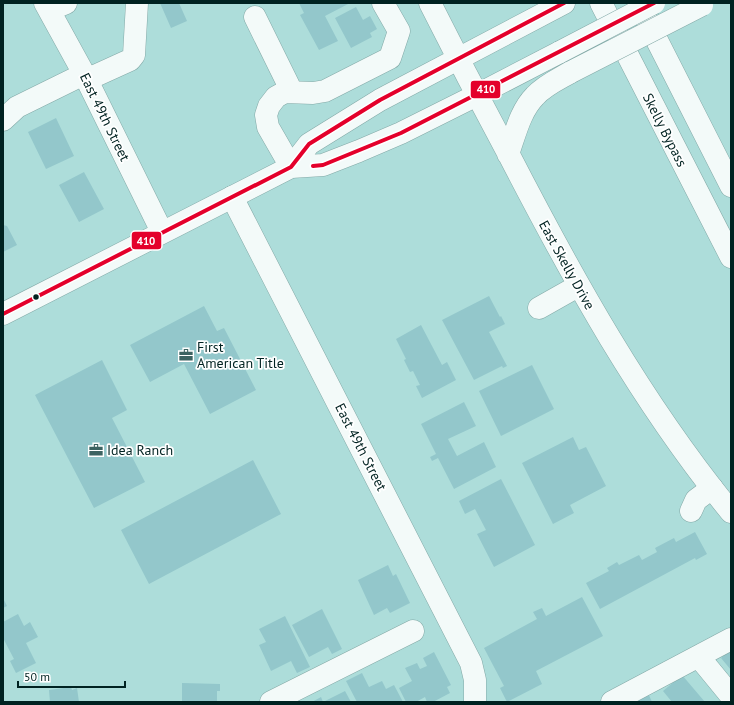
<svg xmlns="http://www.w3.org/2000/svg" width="734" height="705" font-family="'PT Sans',sans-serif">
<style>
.building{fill:#93c7cb}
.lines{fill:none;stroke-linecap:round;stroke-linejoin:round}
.minor-casing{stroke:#83a9a7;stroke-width:23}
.major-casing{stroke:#83a9a7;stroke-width:23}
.highway-casing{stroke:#83a9a7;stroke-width:23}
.minor{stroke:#f3faf9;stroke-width:22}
.major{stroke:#f3faf9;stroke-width:22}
.highway{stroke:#f3faf9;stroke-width:22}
.major-bridge-casing{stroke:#83a9a7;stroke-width:23;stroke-linecap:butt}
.major-bridge{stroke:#f3faf9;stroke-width:22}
.bus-1-casing{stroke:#fff;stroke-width:7}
.bus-1{stroke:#e4002b;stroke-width:4}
.bus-dot{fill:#002221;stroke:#fff;stroke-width:1.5}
.labels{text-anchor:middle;stroke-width:3.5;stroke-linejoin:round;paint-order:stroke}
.street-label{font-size:14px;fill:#002221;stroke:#fff}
.poi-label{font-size:14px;fill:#002221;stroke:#fff;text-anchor:start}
.line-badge{stroke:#fff;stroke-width:1.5}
.badge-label{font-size:11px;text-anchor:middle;font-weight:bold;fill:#fff}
</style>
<rect width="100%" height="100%" fill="#adddda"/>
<path class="building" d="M160 3H179L187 21 171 28Z
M299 3H350L325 16 338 41 319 50 300 15 304 13Z
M356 7 363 20 370 16 377 29 370 33 372 37 351 48 335 18Z
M56 118 74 156 46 169 28 132Z
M84 172 104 209 79 222 59 185Z
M3 225 7 226 17 245 3 252Z
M489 296 500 317 501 316 505 324 489 332 507 366 503 368 502 366 474 380 442 320Z
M204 306 217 331 224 328 256 390 210 414 184 364 150 382 130 345Z
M421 325 442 365 447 362 456 380 422 398 416 386 420 385 413 371 410 372 404 360 406 359 396 339Z
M102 360 127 410 112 418 145 482 94 508 35 395Z
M532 365 554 409 501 436 479 391Z
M464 402 476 426 448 439 457 456 484 442 496 467 454 489 438 458 432 461 430 457 436 454 421 424Z
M573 437 579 450 586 447 606 486 570 505 574 513 553 524 522 463Z
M253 460 281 514 149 584 121 530Z
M501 479 535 545 494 567 477 534 486 530 475 509 465 514 459 501Z
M695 532 707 554 696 560 695 558 600 609 586 583 609 571 607 568 617 562 619 565 639 555 642 560 657 552 655 548 674 538 676 542Z
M388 565 393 576 396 574 410 603 390 613 387 608 374 615 358 580Z
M582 597 603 636 536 671 542 684 507 702 500 688 504 686 484 648 537 619 533 612 542 608 546 616Z
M3 598 7 606 3 608Z
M322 609 342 649 332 654 328 647 309 657 292 625Z
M18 614 24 626 30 622 38 637 26 643 36 663 16 673 10 661 14 659 3 638V622Z
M285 616 310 667 297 673 291 661 271 671 259 645 266 642 259 629Z
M731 649V670L721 658Z
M434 652 451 685 447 687 450 693 433 702H427L425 697 416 702H406L399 688 412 681 405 668 417 663 420 669 427 666 423 658Z
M362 673 369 687 382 681 386 689 394 685 403 702H357L346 681Z
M682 675 705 702H672L663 691Z
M182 683 220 684V691H217V702H182Z
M71 687 72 690 77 688 79 702H50L49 690Z
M345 691 351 702H323Z
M648 693 652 702H630Z
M321 697 323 702H312Z"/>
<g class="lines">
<defs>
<path id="minor" d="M45 3 84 74 162 232
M49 10 66 3
M255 17 292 92
M86 80 130 60 134 55 137 3
M3 120 17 107 84 74
M291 167 268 127 266 115 269 106 276 97 285 92 313 93 325 91 390 58 399 31 383 3
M232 197 471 663 475 680V702
M539 308 578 286
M691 511 696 500 712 488
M699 657 731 696
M271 702 413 631
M612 702 731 639"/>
<path id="major" d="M430 3C455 53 481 103 508 153 573 279 641 402 731 512
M508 154C515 135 520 111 535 96 545 85 559 79 571 72
M291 167 323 165 359 151 401 133 477 95 560 52
M3 314 291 167 309 144 380 100 564 3"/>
<path id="highway" d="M601 3 731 257
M638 3 731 186"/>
</defs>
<use href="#minor" class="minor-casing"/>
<use href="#major" class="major-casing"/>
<use href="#highway" class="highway-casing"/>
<use href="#minor" class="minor"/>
<use href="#major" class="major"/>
<use href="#highway" class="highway"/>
<defs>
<path id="major-bridge" d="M560 52 654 3
M571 72 702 5"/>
</defs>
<use href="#major-bridge" class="major-bridge-casing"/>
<use href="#major-bridge" class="major-bridge"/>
<defs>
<path id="bus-1" d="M313 166 323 165 401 133 654 3
M3 314 291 167 309 144 380 100 564 3"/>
</defs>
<use href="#bus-1" class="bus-1-casing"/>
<use href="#bus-1" class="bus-1"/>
</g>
<defs>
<symbol id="office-bare" viewBox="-9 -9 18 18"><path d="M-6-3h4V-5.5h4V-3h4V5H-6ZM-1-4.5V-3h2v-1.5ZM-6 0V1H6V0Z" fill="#3d6362" stroke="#fff" stroke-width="2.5" paint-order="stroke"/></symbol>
</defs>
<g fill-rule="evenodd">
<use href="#office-bare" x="176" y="345" width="20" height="20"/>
<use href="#office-bare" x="86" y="440" width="20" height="20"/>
</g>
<circle class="bus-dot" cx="36" cy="297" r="3.5"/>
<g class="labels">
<g class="street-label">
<text transform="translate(105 117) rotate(64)" y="5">East 49th Street</text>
<text transform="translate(665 130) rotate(63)" y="5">Skelly Bypass</text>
<text transform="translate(567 265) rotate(61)" y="5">East Skelly Drive</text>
<text transform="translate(361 447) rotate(63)" y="5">East 49th Street</text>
</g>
<g class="poi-label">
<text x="197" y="352">First<tspan x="197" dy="16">American Title</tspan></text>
<text x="107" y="455">Idea Ranch</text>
</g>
</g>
<g class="line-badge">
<rect x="470" y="80" width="31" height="19" rx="4" fill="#e4002b"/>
<rect x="131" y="231" width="31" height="19" rx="4" fill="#e4002b"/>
</g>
<g class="badge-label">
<text x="486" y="93">410</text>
<text x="146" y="245">410</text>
</g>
<rect width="734" height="705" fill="none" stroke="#002221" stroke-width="8"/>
<path d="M18 681v6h107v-6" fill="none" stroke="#002221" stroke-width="2"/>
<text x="24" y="681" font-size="12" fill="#002221" stroke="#ffffff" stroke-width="3" paint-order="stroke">50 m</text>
</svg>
